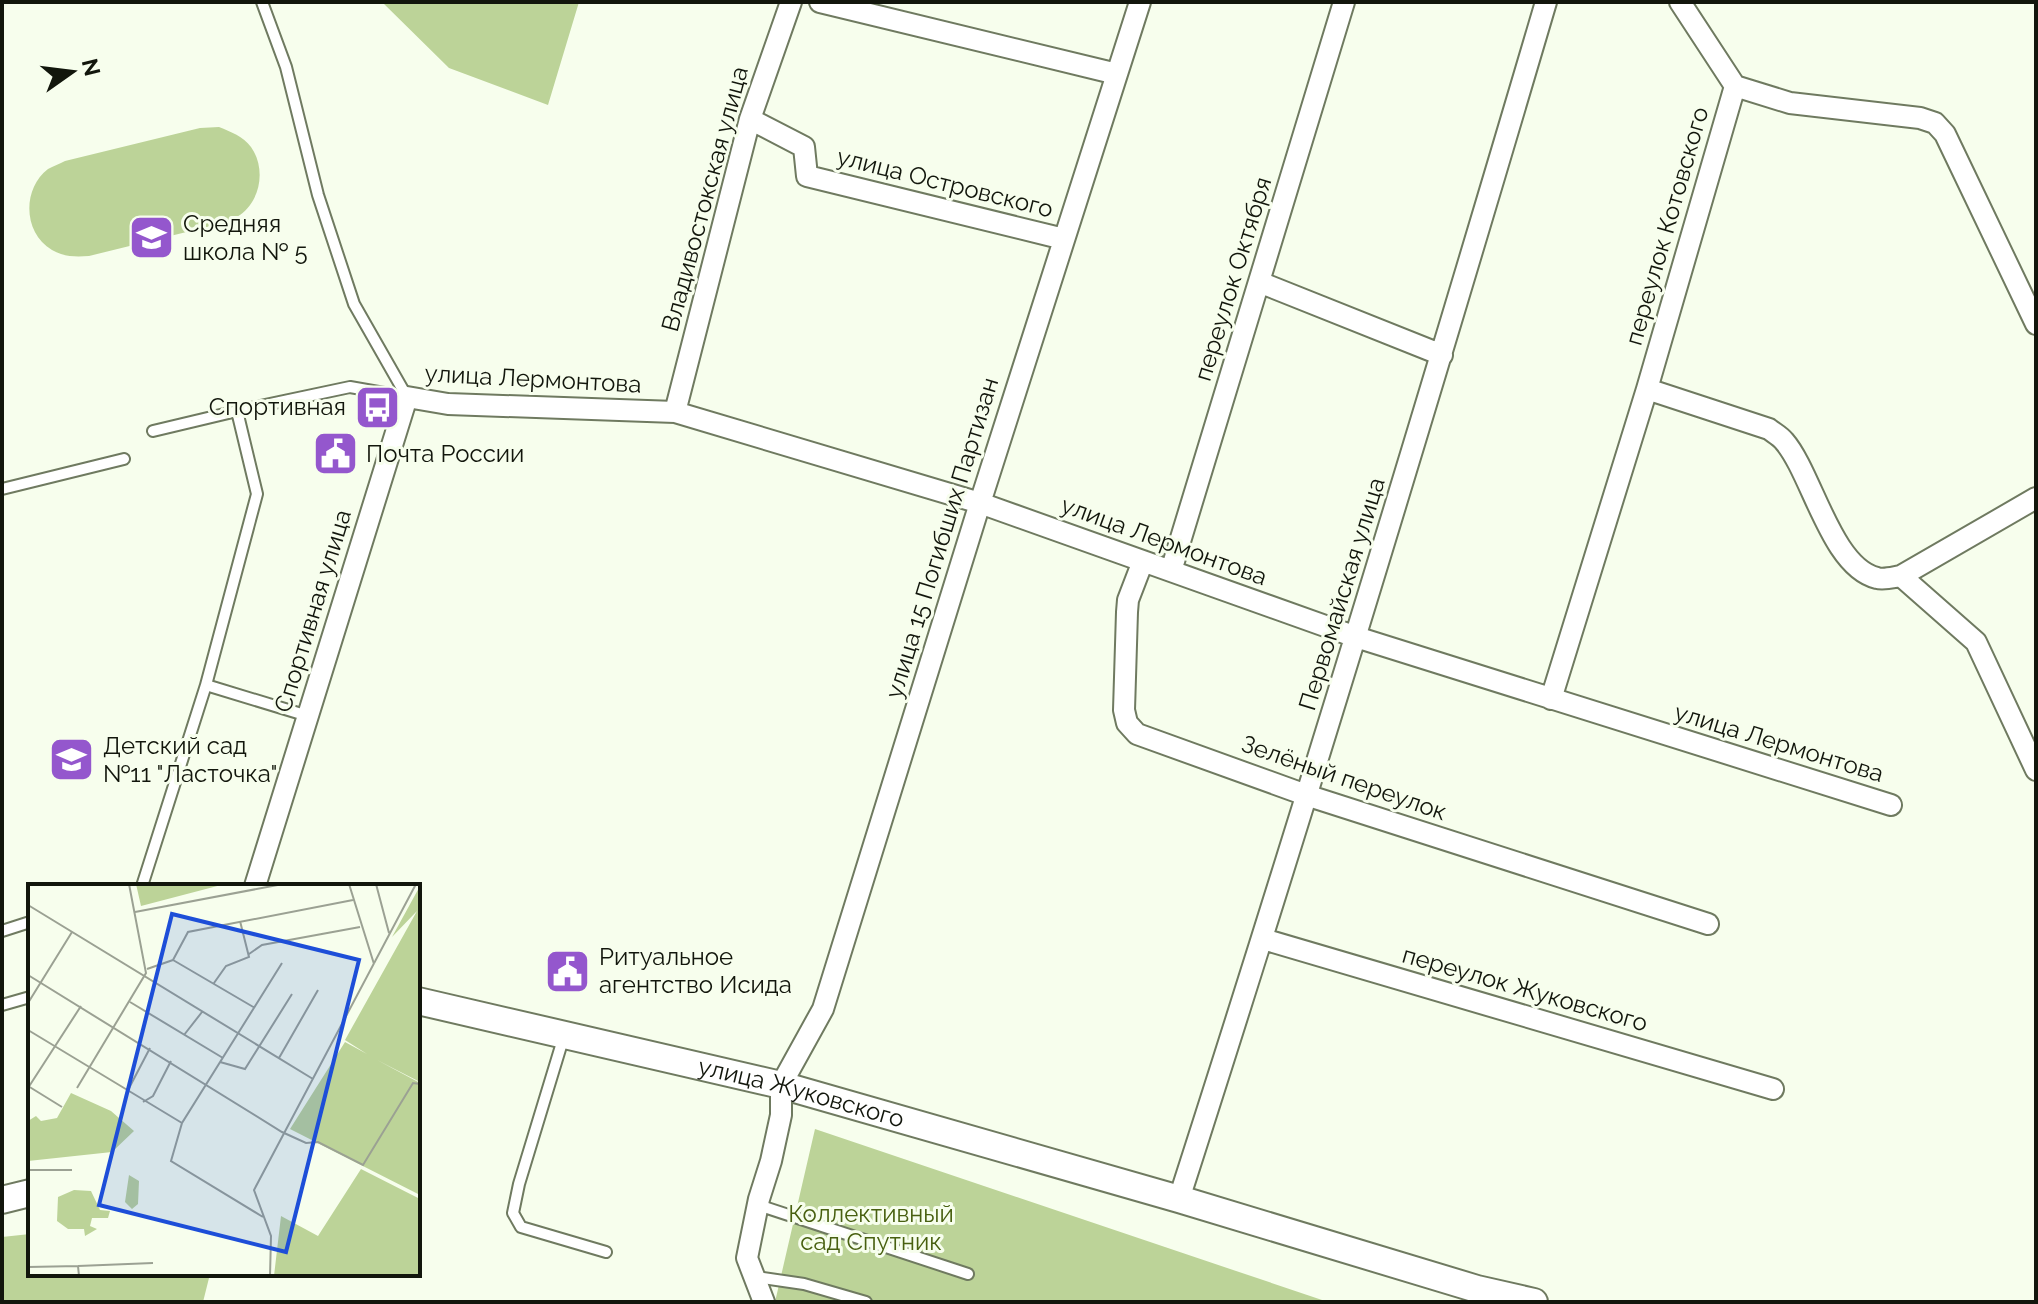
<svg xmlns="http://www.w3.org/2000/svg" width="2038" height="1304" font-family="Raleway,sans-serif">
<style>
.green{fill:#bcd398}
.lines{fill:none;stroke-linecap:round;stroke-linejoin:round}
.service-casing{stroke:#6f7a60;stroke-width:14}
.minor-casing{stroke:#6f7a60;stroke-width:24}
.tertiary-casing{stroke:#6f7a60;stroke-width:30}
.service{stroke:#fff;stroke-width:10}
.minor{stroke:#fff;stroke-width:20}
.tertiary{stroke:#fff;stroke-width:26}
.labels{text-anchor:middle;stroke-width:6;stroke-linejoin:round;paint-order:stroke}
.street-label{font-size:24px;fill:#12160c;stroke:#f7feed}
.poi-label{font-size:24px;fill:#12160c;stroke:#f7feed;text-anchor:start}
.park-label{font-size:24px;fill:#486010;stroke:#f7feed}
.inset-road{fill:none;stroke:#9ba193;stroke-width:2}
.view{fill:#1d4ed8;fill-opacity:0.15;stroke:#1d4ed8;stroke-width:4}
.inset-edge{fill:none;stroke:#12160c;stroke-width:4}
</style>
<rect width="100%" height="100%" fill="#f7feed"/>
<path class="green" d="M382 2H579L548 105 449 68Z
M219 127C231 132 243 136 251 147 266 168 261 200 240 215 236 218 228 221 223 223L89 256C76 257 64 257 52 250 23 233 22 189 48 169 53 166 60 164 65 161L200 128Z
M815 1129 1328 1302H775Z
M30 1234V1274H210L203 1302H2V1237Z"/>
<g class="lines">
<defs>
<path id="service" d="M262 2 286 67 318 195 354 304 407 397
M237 411 350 387 407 397
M153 431 237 411 257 494 206 685
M2 489 124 459
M142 886 206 685 308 716
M2 931 30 922
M2 1005 30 997
M564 1036 519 1184 513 1213 521 1227 606 1252
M758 1205 968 1274
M756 1277 804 1284 866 1302"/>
<path id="minor" d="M820 2 1117 74
M1680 2 1735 86
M1735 86 1790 103 1920 118 1935 123 1945 134 2036 324
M750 119 804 147 807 176 1064 239
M1259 282 1442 355
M1647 389 1769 429C1774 433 1780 436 1784 441 1812 473 1831 567 1877 578 1884 580 1894 577 1901 576L2036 498
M675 412 750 119 791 2
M1143 561 1128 600 1127 612 1124 710 1127 723 1137 734 1306 795 1708 924
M1171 571 1344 2
M1901 576 1976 642 2036 770
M1551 699 1647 389 1735 86
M255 886 407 397 448 404 675 412 980 503 1356 637 1891 805
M1263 939 1773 1089
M1179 1199C1307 801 1428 402 1546 2
M764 1302 747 1258 759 1199 771 1161 781 1115V1085L823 1009 980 503 1140 2"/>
<g id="tertiary">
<path id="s1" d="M418 1001 781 1085 1179 1199 1477 1289 1534 1302"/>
<path d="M2 1200 30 1193"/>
</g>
</defs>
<use href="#service" class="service-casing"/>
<use href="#minor" class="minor-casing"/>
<use href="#tertiary" class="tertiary-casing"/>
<use href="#service" class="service"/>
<use href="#minor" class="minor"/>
<use href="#tertiary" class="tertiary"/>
</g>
<defs>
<symbol id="school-square" viewBox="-11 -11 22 22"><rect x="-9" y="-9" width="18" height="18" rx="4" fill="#9457cd" stroke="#f7feed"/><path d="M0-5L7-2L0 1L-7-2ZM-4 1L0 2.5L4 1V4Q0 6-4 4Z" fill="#fff"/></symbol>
<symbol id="bus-square" viewBox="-11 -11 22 22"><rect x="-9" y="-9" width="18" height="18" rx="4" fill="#9457cd" stroke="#f7feed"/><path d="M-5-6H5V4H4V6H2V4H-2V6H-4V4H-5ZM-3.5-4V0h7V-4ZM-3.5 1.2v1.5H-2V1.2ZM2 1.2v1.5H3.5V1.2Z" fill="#fff"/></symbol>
<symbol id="civic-square" viewBox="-11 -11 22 22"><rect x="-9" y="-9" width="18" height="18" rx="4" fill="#9457cd" stroke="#f7feed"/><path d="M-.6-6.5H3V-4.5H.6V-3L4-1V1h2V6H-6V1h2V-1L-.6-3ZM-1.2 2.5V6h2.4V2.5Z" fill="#fff"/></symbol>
</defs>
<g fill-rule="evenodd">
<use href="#school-square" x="126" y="212" width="51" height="51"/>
<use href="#bus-square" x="352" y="382" width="51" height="51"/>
<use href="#civic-square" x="310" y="428" width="51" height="51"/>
<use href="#school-square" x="46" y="734" width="51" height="51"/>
<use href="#civic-square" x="542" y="946" width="51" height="51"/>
</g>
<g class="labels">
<g class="street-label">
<text transform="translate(945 183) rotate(14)" y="8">улица Островского</text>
<text transform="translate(705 199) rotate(-75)" y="8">Владивостокская улица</text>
<text transform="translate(1667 226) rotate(-74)" y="8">переулок Котовского</text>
<text transform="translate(1233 279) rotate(-73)" y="8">переулок Октября</text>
<text transform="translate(533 379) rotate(3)" y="8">улица Лермонтова</text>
<text transform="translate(942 538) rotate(-73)" y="8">улица 15 Погибших Партизан</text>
<text transform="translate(1164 541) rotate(20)" y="8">улица Лермонтова</text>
<text transform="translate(1342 594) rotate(-73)" y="8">Первомайская улица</text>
<text transform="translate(313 611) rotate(-73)" y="8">Спортивная улица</text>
<text transform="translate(1779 743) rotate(17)" y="8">улица Лермонтова</text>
<text transform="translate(1344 778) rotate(19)" y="8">Зелёный переулок</text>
<text transform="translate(1525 989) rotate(16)" y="8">переулок Жуковского</text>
<text dy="8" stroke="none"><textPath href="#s1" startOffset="394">улица Жуковского</textPath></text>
</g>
<g class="poi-label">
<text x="183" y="232">Средняя<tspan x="183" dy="28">школа № 5</tspan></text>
<text x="346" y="415" text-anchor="end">Спортивная</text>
<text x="366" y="462">Почта России</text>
<text x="103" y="754">Детский сад<tspan x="103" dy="28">№11 "Ласточка"</tspan></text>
<text x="599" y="965">Ритуальное<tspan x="599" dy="28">агентство Исида</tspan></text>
</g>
<g class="park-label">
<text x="871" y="1222">Коллективный<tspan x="871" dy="28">сад Спутник</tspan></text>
</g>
</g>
<g transform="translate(28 884)">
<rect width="392" height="392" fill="#f7feed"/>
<path d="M108 0H197L113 22ZM392 2V198L349 176 392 199V311L262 245 317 158 339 170 317 156 389 27 364 53ZM43 209 83 227 106 247 84 268 0 277V237L8 232 13 237 29 234ZM333 285 392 315V392H246L253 332 290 352ZM101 291 111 297 110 320 104 325 97 318ZM46 306 63 307 72 326 82 327 80 334H64L62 342 69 345 57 352 56 345H40L29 337 30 313Z" fill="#bcd398"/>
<path class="inset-road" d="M321 0 346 80M348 0 361 49M0 21 285 195M107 28 255 0M221 70 234 61 332 43M145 76 160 48 325 16M145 76 227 124M119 85 145 76M0 91 254 248 278 259 290 258 335 281 385 199 392 200M186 99 198 82 221 73 212 37M102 118 195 174M0 119 44 48M0 146 154 239M156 151 174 128M251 174 290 106M192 178 217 185 264 110M0 202 34 223M0 204 53 122M49 204 118 89 101 0M99 208 122 164M115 218 125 212 143 177M0 286H44M235 333 143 277 154 239 254 79M50 382 125 379M0 383 50 382 51 392M242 392 243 352 226 306 388 0"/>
<path class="view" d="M144 30 331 76 258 368 71 321Z"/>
<rect width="392" height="392" class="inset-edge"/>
</g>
<rect width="2038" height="1304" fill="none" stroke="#12160c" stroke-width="8"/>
<g transform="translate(72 72) rotate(76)" stroke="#f7feed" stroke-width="6" paint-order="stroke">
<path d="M0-6L14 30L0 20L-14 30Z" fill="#12160c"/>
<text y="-12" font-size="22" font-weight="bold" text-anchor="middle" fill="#12160c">N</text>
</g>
</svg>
